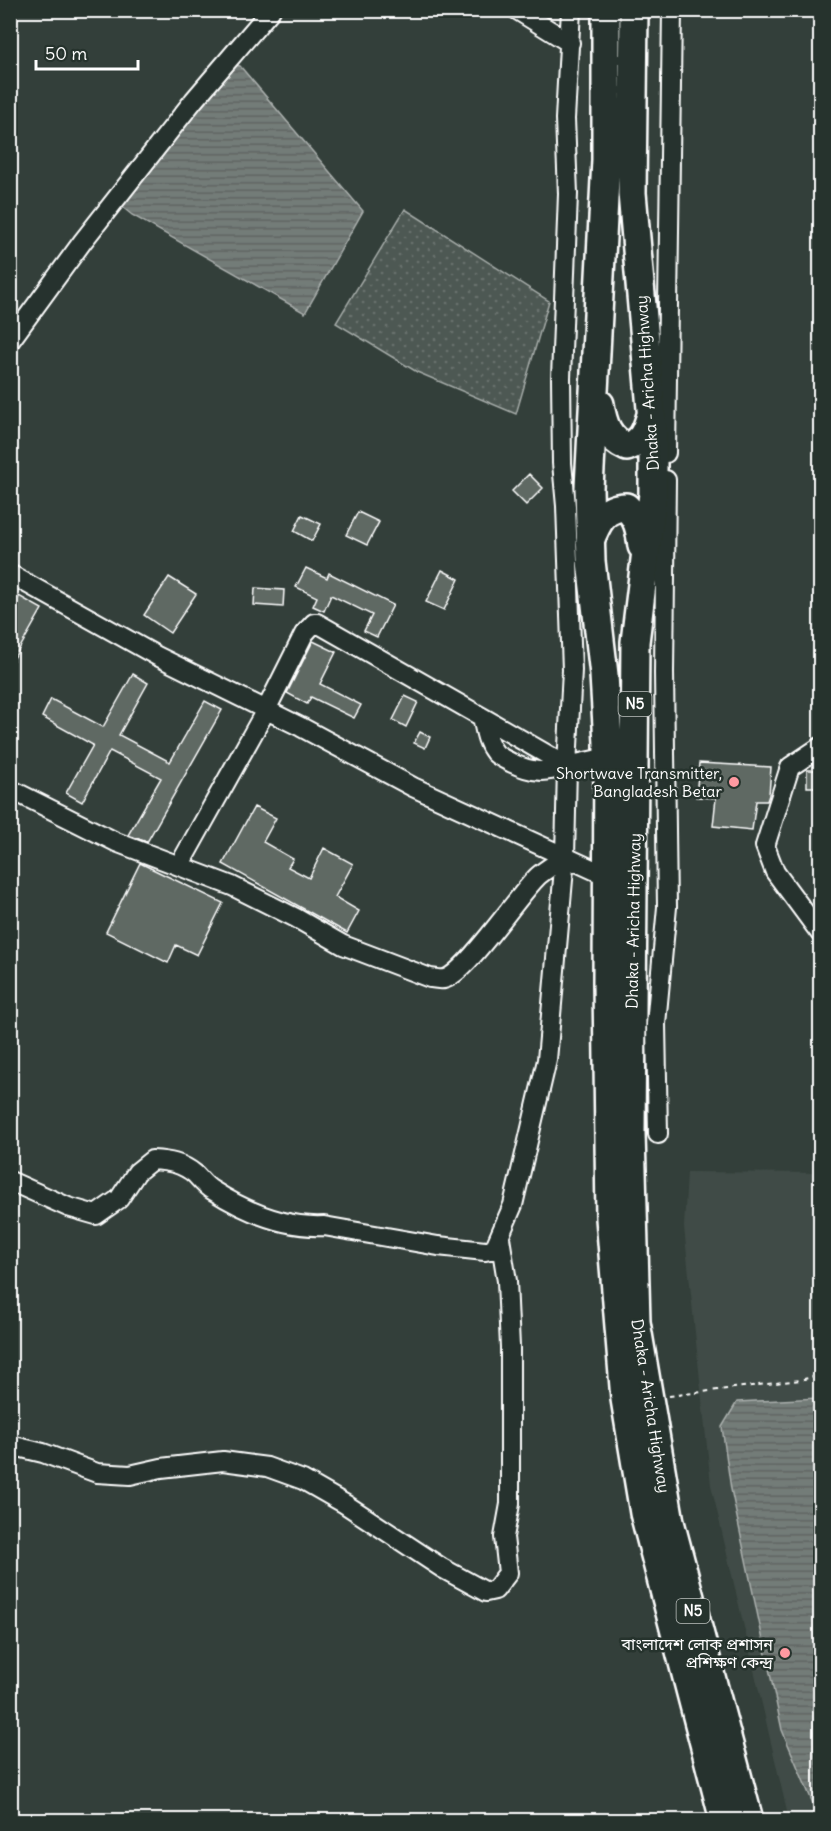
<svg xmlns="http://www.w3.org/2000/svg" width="831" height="1831" font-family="Delius,'Noto Sans Bengali',sans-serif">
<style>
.built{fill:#404c47}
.green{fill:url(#green-dots);stroke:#a6aca9;stroke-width:1.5}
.water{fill:url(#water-rules);stroke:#abb0ae;stroke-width:1.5}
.building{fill:#5f6964;stroke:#fff;stroke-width:1.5}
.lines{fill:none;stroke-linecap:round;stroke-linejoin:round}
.minor-casing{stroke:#fff;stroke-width:22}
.highway-casing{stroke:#fff;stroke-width:32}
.path{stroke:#fff;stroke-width:2;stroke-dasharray:4.5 4.5;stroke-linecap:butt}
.minor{stroke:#26332d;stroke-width:18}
.highway{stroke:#26332d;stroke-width:27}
.poi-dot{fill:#ff9aa2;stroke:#26332d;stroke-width:2}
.labels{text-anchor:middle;stroke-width:5;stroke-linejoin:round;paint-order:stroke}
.shield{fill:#26332d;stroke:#bec2c0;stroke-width:1.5}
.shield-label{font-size:15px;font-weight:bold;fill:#fff}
.street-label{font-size:16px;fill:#fff;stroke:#26332d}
.poi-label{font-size:16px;fill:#fff;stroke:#26332d;text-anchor:end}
</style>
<defs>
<pattern id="green-dots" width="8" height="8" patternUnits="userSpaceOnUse" patternTransform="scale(1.5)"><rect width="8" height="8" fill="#4d5853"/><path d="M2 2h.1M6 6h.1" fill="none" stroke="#68716d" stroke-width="1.8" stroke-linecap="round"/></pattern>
<pattern id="water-rules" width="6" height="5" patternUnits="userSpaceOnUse" patternTransform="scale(1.5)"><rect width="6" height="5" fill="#737b78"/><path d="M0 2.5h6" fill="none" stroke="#606462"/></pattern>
</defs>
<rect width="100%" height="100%" fill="#333f3a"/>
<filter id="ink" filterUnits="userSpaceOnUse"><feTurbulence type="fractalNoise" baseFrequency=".0167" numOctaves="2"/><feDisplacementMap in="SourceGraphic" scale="12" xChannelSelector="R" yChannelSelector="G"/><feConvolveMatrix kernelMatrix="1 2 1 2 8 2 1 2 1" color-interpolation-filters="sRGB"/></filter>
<g filter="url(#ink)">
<path class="built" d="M687 1172 820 1173V1820H789L711 1485 684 1227Z"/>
<path class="green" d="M405 209 549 301 516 414 417 372 336 323Z"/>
<path class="water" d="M233 65 240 66 363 211 305 313 132 215 121 206Z
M820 1398V1820L782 1730 731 1489 722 1427 737 1402Z"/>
<path class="building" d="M529 474 543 488 526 505 512 491Z
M358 512 379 522 367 545 346 535Z
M302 515 321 524 312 541 294 531Z
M306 568 327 578 329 573 393 605 377 637 364 631 372 615 331 595 324 611 313 606 317 597 296 587Z
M442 570 459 579 444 610 426 602Z
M169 577 196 594 170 633 144 615Z
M255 588 284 590 283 607 254 605Z
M10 595 18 599 19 596 42 609 10 665Z
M313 641 336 652 320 684 361 705 354 718 311 697 307 704 287 693Z
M133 674 148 683 119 735 170 762 205 701 222 710 147 842 128 835 161 778 110 751 82 802 66 793 93 745 42 717 51 699 103 727Z
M405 696 418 702 406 727 393 720Z
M420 732 430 737 425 748 414 743Z
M699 763 771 767 769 795 767 801H756L752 830 713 826 716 798 696 797Z
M807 770H820V787H807Z
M254 807 276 818 263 842 293 859 288 867 309 878 324 848 353 864 335 897 359 911 347 933 223 864Z
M140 863 223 903 197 955 176 945 168 963 106 932Z"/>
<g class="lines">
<defs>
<path id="minor" d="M517 10 570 43
M571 10 565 119 568 194 561 378 562 463 566 506 572 670 567 766 608 757
M10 341 83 241 194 100 271 10
M666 453 672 10
M10 574 157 656 301 727 413 787 607 876
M482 717 567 766
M820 747 790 767 765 846 775 872 820 933
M10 789 116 842 232 886 296 918 343 945 430 978C434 978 440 980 444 979 465 975 518 895 538 876 546 869 557 863 565 857
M179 866 266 710 304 634 314 623H317L482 717C485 729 486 742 495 753 499 757 506 760 512 763 533 773 545 773 567 766
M658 1134 656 1024 667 907 664 673 666 480
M10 1181 68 1207 96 1215 119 1199 137 1172 152 1160C169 1161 182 1163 195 1174 200 1179 205 1186 212 1190 245 1211 284 1228 324 1226L438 1246 485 1251 494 1249 513 1205 547 1060 565 857 567 766
M10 1445 43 1453 97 1473 130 1475 161 1468 223 1461 267 1467 303 1480 345 1504 442 1568 486 1592 495 1590 508 1573 504 1537 510 1504V1347L507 1281 500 1238"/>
<path id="highway" d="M606 10V160L589 488 591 561 604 675 608 743 607 983 610 1218 625 1399 644 1513 724 1820
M634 10 632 193 653 431V494L635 642 631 1133 636 1322 670 1522 749 1820
M600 404C603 424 608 439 627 447 644 441 646 430 651 415
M590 541C597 523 604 507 626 507 638 518 640 530 642 546"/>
</defs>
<use href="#minor" class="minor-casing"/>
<use href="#highway" class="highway-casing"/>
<path class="path" d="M669 1396 800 1380 820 1375"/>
<use href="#minor" class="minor"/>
<use href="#highway" class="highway"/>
</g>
</g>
<g class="poi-dot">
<circle cx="734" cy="782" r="6"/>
<circle cx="785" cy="1653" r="6"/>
</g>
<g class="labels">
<g class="shield">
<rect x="618.5" y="692" width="33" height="24" rx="4.5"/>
<rect x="676.5" y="1599" width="33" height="24" rx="4.5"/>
</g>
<g class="shield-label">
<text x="635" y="709">N5</text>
<text x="693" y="1616">N5</text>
</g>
<g class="street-label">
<text transform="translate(647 383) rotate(-94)" y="6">Dhaka - Aricha Highway</text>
<text transform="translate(633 921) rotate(-89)" y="6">Dhaka - Aricha Highway</text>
<text transform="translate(651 1406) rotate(81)" y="6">Dhaka - Aricha Highway</text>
</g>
<g class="poi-label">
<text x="722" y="779">Shortwave Transmitter,<tspan x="722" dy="18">Bangladesh Betar</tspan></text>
<text x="773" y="1650">বাংলাদেশ লোক প্রশাসন<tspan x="773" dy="18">প্রশিক্ষণ কেন্দ্র</tspan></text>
</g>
</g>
<rect width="831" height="1831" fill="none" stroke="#26332d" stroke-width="36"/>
<rect x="18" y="18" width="795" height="1795" fill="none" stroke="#fff" stroke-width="2" filter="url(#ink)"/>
<path d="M36 60v9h102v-9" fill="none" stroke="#ffffff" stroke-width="3"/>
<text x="45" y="60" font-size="18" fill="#ffffff" stroke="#26332d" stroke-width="4.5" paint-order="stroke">50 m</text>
</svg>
